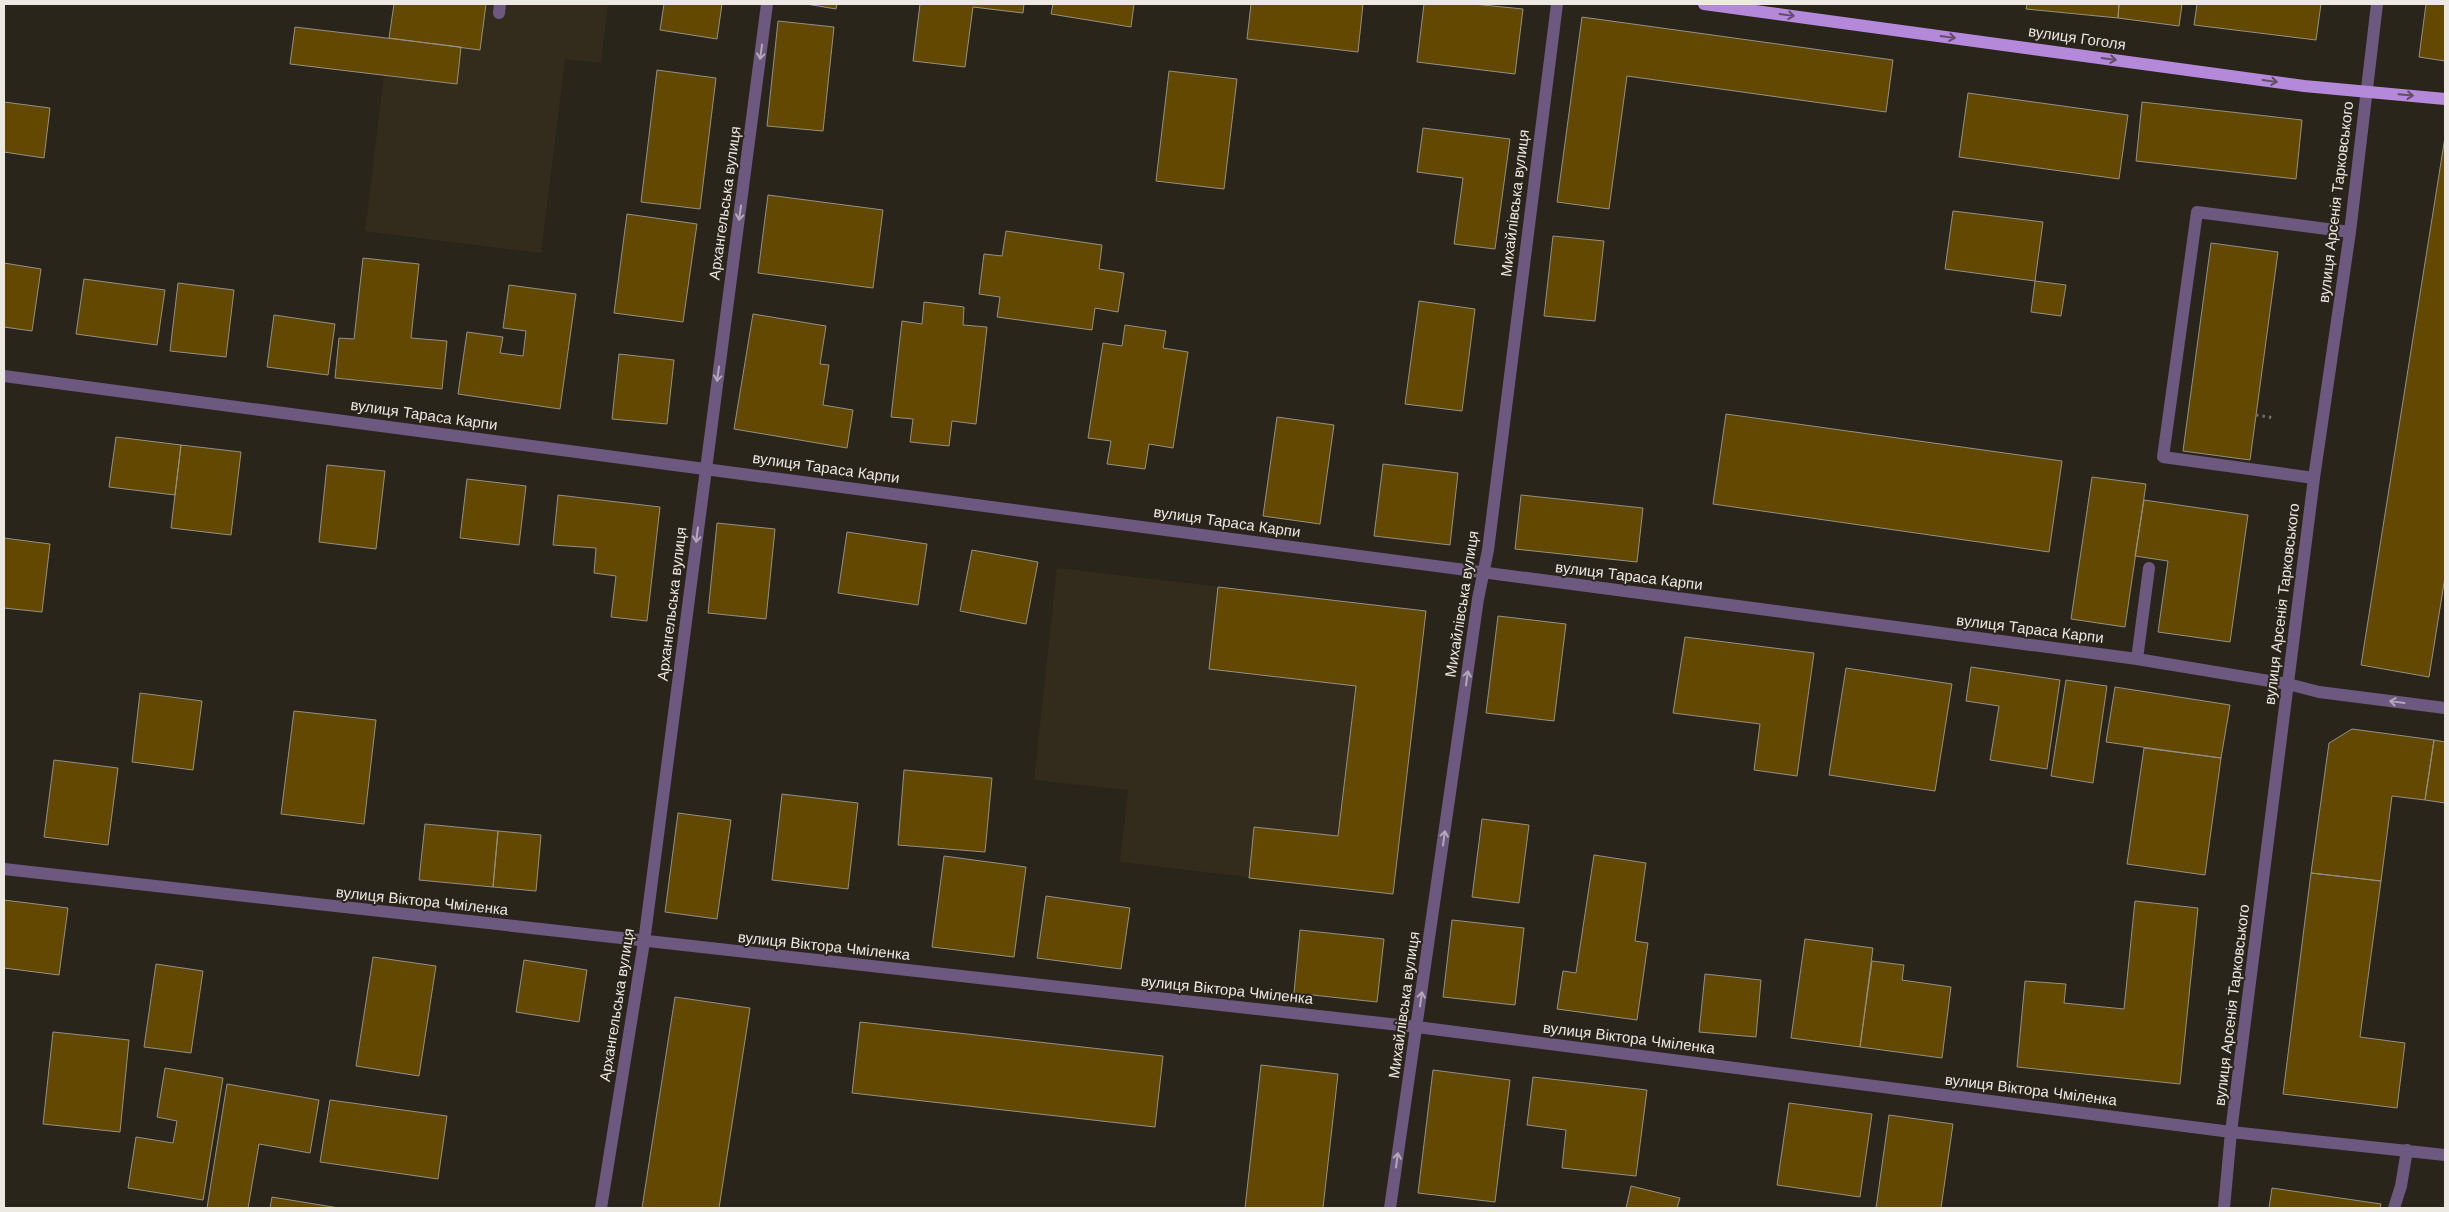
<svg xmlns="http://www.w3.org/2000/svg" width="2449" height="1212" font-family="Helvetica,sans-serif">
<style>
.built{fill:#332c1c}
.building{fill:#624800;stroke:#959084}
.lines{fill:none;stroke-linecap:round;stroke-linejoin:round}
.path{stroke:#726d65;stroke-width:3;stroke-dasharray:2.5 4;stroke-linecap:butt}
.minor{stroke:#6d5880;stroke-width:12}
.major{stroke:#b589da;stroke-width:12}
.oneway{stroke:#624d67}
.oneway2{stroke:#b3a8b6}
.labels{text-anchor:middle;stroke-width:4;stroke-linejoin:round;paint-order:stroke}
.street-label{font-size:15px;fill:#ece9e3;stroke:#2a251b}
</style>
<rect width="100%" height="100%" fill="#2a251b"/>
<path class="built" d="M394 4H608L601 63 565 59 541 253 365 231 384 76 457 84 461 47 389 38Z
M1057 568 1426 611 1393 894 1120 862 1128 790 1034 780Z"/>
<path class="building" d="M394 4H486L480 50 389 38Z
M664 4H722L717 39 660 30Z
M806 4H837L836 9Z
M920 4H1024L1023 13 973 7 965 67 913 61Z
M1053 4H1134L1131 27 1051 14Z
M1251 4H1363L1358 52 1247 39Z
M1424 4H1473L1523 9 1515 74 1417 62Z
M2027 4H2119L2118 18 2026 9Z
M2119 4H2182L2179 26 2118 18Z
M2197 4H2321L2316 40 2194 25Z
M2426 4H2445V61L2419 57Z
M1582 17 1893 60 1886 112 1627 76 1609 209 1557 202Z
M778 21 834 27 823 131 767 126Z
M295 27 461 47 457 84 290 64Z
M657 70 716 78 700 209 641 202Z
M1169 71 1237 79 1224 189 1156 181Z
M1968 93 2128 115 2119 179 1959 157Z
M4 102 50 108 44 158 4 152Z
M2142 102 2302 120 2296 179 2136 161Z
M1423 128 1510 139 1495 249 1454 244 1463 178 1417 172Z
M2445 137V577L2429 677 2361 665Z
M768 195 883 210 873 288 758 273Z
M1953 211 2043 222 2035 281 1945 269Z
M627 214 697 224 683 322 614 313Z
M1006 231 1102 245 1099 269 1124 273 1118 312 1095 308 1092 330 997 317 1000 297 979 294 984 254 1002 256Z
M1553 236 1604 241 1595 321 1544 316Z
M2211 243 2278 252 2250 460 2183 451Z
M363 258 419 264 411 338 447 341 442 389 335 378 339 338 354 339Z
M4 263 41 269 32 331 4 327Z
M84 279 165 290 157 345 76 334Z
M2035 281 2066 285 2061 316 2031 312Z
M178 283 234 290 226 357 170 351Z
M509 285 576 294 560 409 458 394 467 332 503 337 500 353 523 356 526 331 503 328Z
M1419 301 1475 309 1462 411 1405 404Z
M924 302 964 307 963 325 987 327 976 424 952 421 949 446 910 442 913 419 891 417 902 321 922 324Z
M753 314 826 326 820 364 829 365 823 405 853 410 847 448 734 429Z
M274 315 335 324 328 375 267 367Z
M1125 325 1166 331 1163 348 1188 352 1173 448 1149 444 1145 469 1107 464 1111 441 1088 438 1103 343 1122 346Z
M619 354 674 360 667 424 612 419Z
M1726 414 2062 461 2049 552 1713 504Z
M1277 417 1334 425 1320 524 1263 516Z
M116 437 181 445 175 495 109 487Z
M181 445 241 452 231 535 171 528Z
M1383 464 1458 473 1450 545 1374 536Z
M327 465 385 471 376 549 319 542Z
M2092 477 2146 484 2125 627 2071 619Z
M467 479 526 486 519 545 460 538Z
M558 495 660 507 647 621 611 617 616 576 594 573 596 548 553 545Z
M1521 495 1643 508 1637 562 1515 549Z
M2144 500 2248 515 2230 642 2158 632 2168 561 2135 556Z
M717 523 775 529 766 619 708 613Z
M847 532 927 544 918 605 838 593Z
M4 538 50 544 42 612 4 608Z
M972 550 1038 562 1026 624 960 611Z
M1218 587 1426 611 1393 894 1249 878 1254 827 1338 836 1356 686 1209 669Z
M1498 616 1566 624 1554 721 1486 713Z
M1685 637 1814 653 1797 776 1754 770 1760 724 1673 713Z
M1971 667 2060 680 2047 769 1990 760 1999 706 1966 701Z
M1846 668 1952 684 1935 791 1829 775Z
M2066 680 2107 686 2093 783 2051 776Z
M2115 687 2230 705 2221 758 2106 742Z
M140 693 202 701 193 770 132 762Z
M294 711 376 720 364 824 281 814Z
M2352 729 2434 740 2425 800 2392 796 2381 881 2311 873 2329 743Z
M2434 740 2445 742V803L2425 800Z
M2144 748 2221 758 2205 875 2127 864Z
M54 760 118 768 108 845 44 837Z
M904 770 992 778 985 852 898 845Z
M782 794 858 803 848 889 772 880Z
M678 813 731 820 717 919 665 912Z
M1482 819 1529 825 1519 903 1472 897Z
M425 824 498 831 493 887 419 880Z
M498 831 541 835 536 891 493 887Z
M1594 855 1646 863 1635 941 1648 943 1637 1020 1557 1009 1563 971 1576 973Z
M944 856 1026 867 1014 957 932 947Z
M2311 873 2381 881 2360 1037 2405 1043 2397 1108 2283 1094Z
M1046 896 1130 908 1121 969 1037 958Z
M4 900 68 908 59 975 4 968Z
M2135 901 2198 908 2180 1084 2017 1067 2025 981 2066 984 2064 1003 2124 1009Z
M1452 920 1524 928 1515 1005 1443 997Z
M1300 930 1384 939 1377 1002 1294 993Z
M1805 939 1873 948 1860 1047 1791 1038Z
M373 957 436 966 419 1076 356 1066Z
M524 960 587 970 579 1022 516 1012Z
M1872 961 1904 965 1902 980 1951 987 1942 1058 1860 1047Z
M156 964 203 971 191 1053 144 1047Z
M1705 974 1761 980 1756 1037 1699 1032Z
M675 997 750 1008 719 1208H642Z
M860 1022 1163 1056 1155 1127 852 1093Z
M53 1032 129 1040 120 1132 43 1124Z
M1261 1065 1338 1074 1323 1208H1245Z
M165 1068 223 1078 203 1200 128 1188 136 1137 173 1143 177 1121 157 1117Z
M1433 1070 1510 1080 1495 1202 1418 1193Z
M1533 1077 1647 1090 1636 1176 1562 1168 1566 1130 1527 1125Z
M227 1084 319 1100 310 1153 259 1144 248 1208H207Z
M330 1100 447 1116 438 1179 320 1162Z
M1789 1103 1872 1114 1860 1197 1777 1185Z
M1889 1115 1953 1124 1941 1208H1876Z
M1631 1186 1680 1198 1677 1208H1626Z
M2272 1188 2381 1204 2380 1208H2269Z
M272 1197 339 1208H270Z"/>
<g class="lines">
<path class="path" d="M2256 415 2275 418"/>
<path class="minor" d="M499 13 500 4
M4 376 2137 659 2288 684 2319 692 2445 708
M2314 478 2163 457 2197 212 2350 232
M2137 659 2149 568
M4 869 1417 1027 2231 1132 2445 1155
M601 1208 644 942 767 4
M1390 1208 1478 599 1488 550 1557 4
M2224 1208 2231 1132 2314 478 2350 232 2377 4
M2394 1208 2401 1186 2407 1150"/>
<path class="major" d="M1704 4 2304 86 2445 99"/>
</g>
<defs><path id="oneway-shaft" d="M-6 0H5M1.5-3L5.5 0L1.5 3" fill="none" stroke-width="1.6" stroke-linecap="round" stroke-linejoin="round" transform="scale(1.25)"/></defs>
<g class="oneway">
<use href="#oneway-shaft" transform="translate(1787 15) rotate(8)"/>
<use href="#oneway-shaft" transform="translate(1948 37) rotate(8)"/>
<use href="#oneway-shaft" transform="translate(2109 59) rotate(8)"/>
<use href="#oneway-shaft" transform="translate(2270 81) rotate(8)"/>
<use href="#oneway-shaft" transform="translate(2406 95) rotate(5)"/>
</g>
<g class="oneway2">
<use href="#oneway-shaft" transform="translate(761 52) rotate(98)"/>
<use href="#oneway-shaft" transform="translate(740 213) rotate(98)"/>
<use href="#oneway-shaft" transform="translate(718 374) rotate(98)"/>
<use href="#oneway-shaft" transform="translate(697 535) rotate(97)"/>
<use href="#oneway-shaft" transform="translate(1467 678) rotate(-82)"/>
<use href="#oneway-shaft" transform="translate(2397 702) rotate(-172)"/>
<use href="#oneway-shaft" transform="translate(1444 838) rotate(-82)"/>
<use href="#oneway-shaft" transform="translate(1421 999) rotate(-82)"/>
<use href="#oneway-shaft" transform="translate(1397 1160) rotate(-82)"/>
</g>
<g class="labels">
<g class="street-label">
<text transform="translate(2077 38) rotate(8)" y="5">вулиця Гоголя</text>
<text transform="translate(2336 202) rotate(-83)" y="5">вулиця Арсенія Тарковського</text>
<text transform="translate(725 203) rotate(-82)" y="5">Архангельська вулиця</text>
<text transform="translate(1515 203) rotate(-83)" y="5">Михайлівська вулиця</text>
<text transform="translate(424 415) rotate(8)" y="5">вулиця Тараса Карпи</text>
<text transform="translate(826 468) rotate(8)" y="5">вулиця Тараса Карпи</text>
<text transform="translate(1227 522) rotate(8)" y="5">вулиця Тараса Карпи</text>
<text transform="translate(1629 576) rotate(7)" y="5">вулиця Тараса Карпи</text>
<text transform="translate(672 604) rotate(-83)" y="5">Архангельська вулиця</text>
<text transform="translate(1462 604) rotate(-81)" y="5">Михайлівська вулиця</text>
<text transform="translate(2282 604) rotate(-83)" y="5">вулиця Арсенія Тарковського</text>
<text transform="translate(2030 629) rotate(7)" y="5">вулиця Тараса Карпи</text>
<text transform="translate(422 901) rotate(6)" y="5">вулиця Віктора Чміленка</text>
<text transform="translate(824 946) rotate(6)" y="5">вулиця Віктора Чміленка</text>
<text transform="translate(1227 990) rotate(6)" y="5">вулиця Віктора Чміленка</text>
<text transform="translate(617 1005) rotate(-81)" y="5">Архангельська вулиця</text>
<text transform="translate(1404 1005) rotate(-82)" y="5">Михайлівська вулиця</text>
<text transform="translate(2232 1005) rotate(-83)" y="5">вулиця Арсенія Тарковського</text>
<text transform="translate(1629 1038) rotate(7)" y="5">вулиця Віктора Чміленка</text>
<text transform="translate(2031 1090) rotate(7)" y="5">вулиця Віктора Чміленка</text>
</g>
</g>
<rect width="2449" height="1212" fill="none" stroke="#ece9e3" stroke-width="10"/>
</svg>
